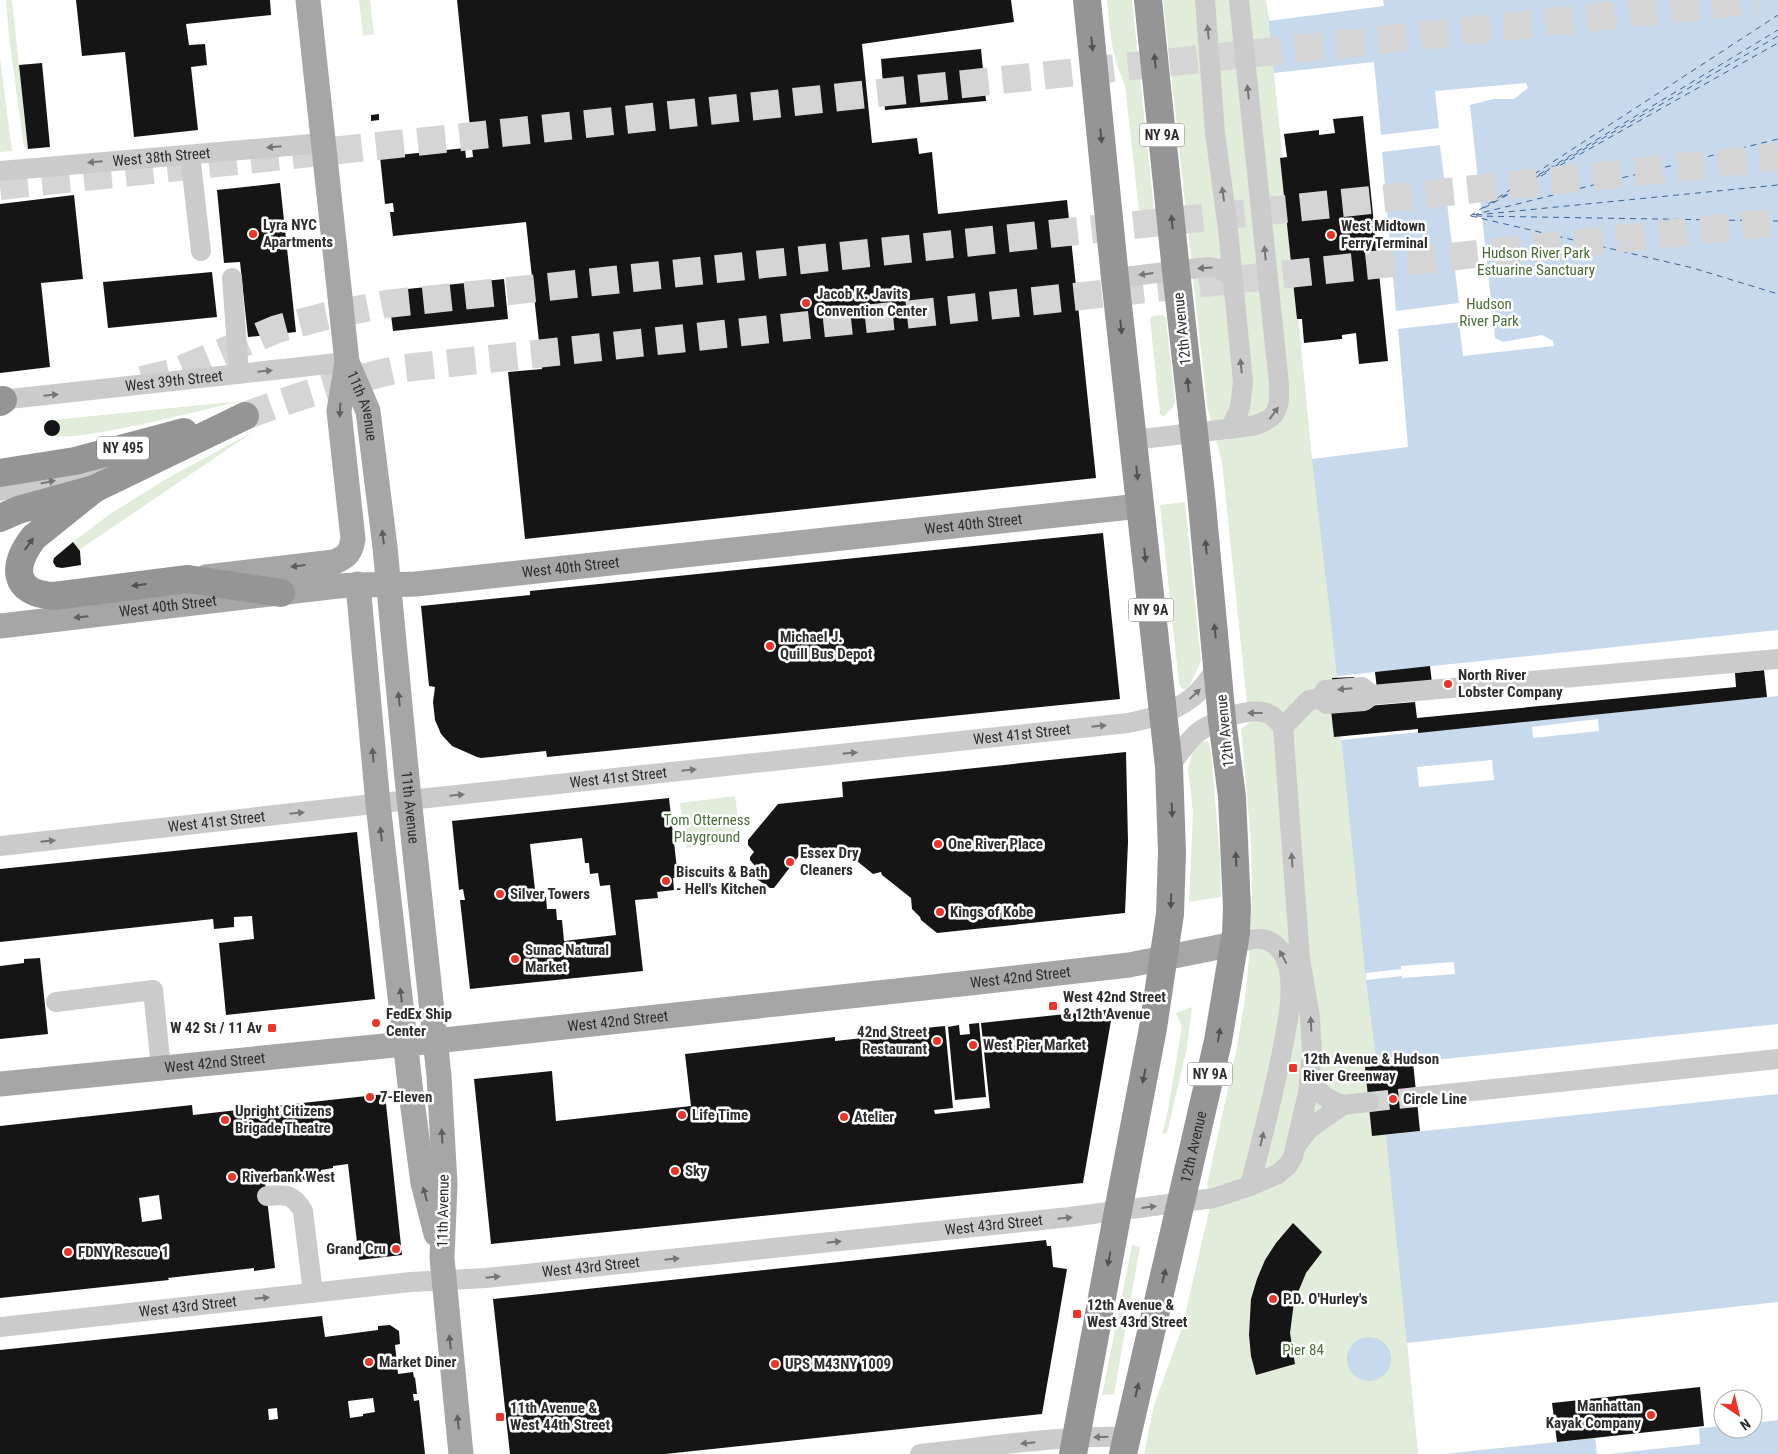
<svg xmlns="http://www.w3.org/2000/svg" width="1778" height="1454" font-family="'Roboto Condensed',sans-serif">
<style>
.green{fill:#e2ecdb;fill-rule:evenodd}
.water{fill:#c6d9ed;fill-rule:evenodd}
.pier{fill:#fff;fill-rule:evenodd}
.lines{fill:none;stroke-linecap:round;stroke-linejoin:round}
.ferry{stroke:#386494;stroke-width:1;stroke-dasharray:6 5;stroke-linecap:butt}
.building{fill:#151515;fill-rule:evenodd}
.minor-tunnel{stroke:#d5d5d5;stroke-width:20;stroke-dasharray:20 10;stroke-linecap:butt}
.highway-tunnel{stroke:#d5d5d5;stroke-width:28;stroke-dasharray:28 14;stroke-linecap:butt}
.minor{stroke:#cbcbcb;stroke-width:20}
.major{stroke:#a6a6a6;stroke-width:25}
.highway{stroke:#959595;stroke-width:28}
.oneway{fill:#757575}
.oneway2{fill:#525252}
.oneway3{fill:#5e5e5e}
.poi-dot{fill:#ed3428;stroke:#fff;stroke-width:2}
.labels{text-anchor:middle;stroke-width:5;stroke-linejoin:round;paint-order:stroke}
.shield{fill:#fff;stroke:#6d6d6d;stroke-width:1}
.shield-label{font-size:14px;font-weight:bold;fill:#2e2e2e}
.street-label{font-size:15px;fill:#2e2e2e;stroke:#fff}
.poi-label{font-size:15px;font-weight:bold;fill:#2e2e2e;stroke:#fff;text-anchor:start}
.park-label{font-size:15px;fill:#4a6c39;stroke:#fff}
</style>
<rect width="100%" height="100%" fill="#fff"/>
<path class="green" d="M6 0H12L28 149 24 148 9 37Z
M359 0H370L374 34 363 36Z
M1107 0H1132L1156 229 1141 230 1125 85C1111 54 1110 33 1107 0Z
M1163 0H1266L1271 47 1778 0V1454H1144L1154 1405 1182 1328 1212 1198 1207 1185 1236 1052 1245 999 1249 958 1252 898 1251 841 1241 729 1249 723 1222 462 1207 406ZM1723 1399H1753V1429H1723Z
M0 57 12 151 0 152Z
M1163 315 1166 318 1175 401 1173 407 1163 417 1160 414 1150 319 1152 316Z
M241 401C211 408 69 445 49 435L57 434 59 429 58 422 53 420Z
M253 432 79 550 73 542 110 514 166 479Z
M1185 502 1201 661 1189 687 1184 690 1179 684 1160 505Z
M1208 741 1211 752 1220 855 1221 897 1189 902 1193 813 1188 769 1193 750 1202 742Z
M735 796 741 842 686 848 680 803Z
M1192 1007 1187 1048 1167 1133 1162 1134 1168 1110 1182 1026 1176 1013Z
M1132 1245 1140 1247 1114 1394 1102 1395Z"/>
<path class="water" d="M1266 0H1778V1454H1418L1386 1135 1366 980 1341 736 1337 676 1312 459 1274 73ZM1723 1399H1753V1429H1723Z
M1347 1359a22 22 0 1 1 44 0a22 22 0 1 1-44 0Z"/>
<path class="pier" d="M1266 0H1383L1384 6 1269 21Z
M1374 62 1381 135 1439 128 1435 91 1526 83 1528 88 1514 99H1493L1470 105 1495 338 1503 342 1542 335 1553 341 1554 346 1463 356 1459 322 1398 329 1408 447 1312 459 1274 73ZM1440 145 1459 303 1396 311 1382 152Z
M1778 630V696L1341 740 1337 676Z
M1598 719 1599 731 1533 738 1532 727Z
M1492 760 1494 780 1419 787 1417 767Z
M1454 962 1455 974 1402 978V976L1366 980V973L1401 969V966Z
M1778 1024V1094L1386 1135 1377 1066Z
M1778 1302V1420L1753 1423V1399H1723V1426L1699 1428 1700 1444 1610 1454H1597L1595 1438 1444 1454H1418L1407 1343Z"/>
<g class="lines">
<path class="ferry" d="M1516 189 1778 36
M1492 203 1778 30
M1493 203 1778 43
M1484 208 1491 204
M1473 215 1778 139
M1476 215 1778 185
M1470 216 1778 15
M1471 216 1693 268 1778 294
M1476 216 1778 221"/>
</g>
<path class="building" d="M76 0H270L271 15 186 24 189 45 205 44 207 65 191 67 198 130 134 137 125 52 82 56Z
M457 0H1011L1014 22 862 44 872 143 917 138 919 154 932 152 938 214 1067 200 1096 478 525 539 508 372 542 369 526 222 393 236 390 212H394L393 203 385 204 380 157 465 148 466 158 473 157Z
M981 49 986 101 885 110 881 59Z
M42 63 50 147 28 149 19 65Z
M379 114V120L371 121V115Z
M1363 116 1388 361 1359 364 1356 333 1342 335V339L1304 343 1302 319H1297L1280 158 1287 157 1284 134 1319 130V135L1335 133 1333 119Z
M280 183 296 332 248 337 240 262 224 263 217 190Z
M74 195 83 279 41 283 50 367 0 373V204Z
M212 272 217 317 108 328 103 282Z
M504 279 508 319 393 331 388 291Z
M44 428a8 8 0 1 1 16 0a8 8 0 1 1-16 0Z
M1103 533 1120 699 547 757 546 751 481 758 477 757 452 746 441 734 435 720 433 702 435 687 429 686 421 606 530 595V591Z
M73 542 80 551 81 565 62 568 56 567 53 562 54 558Z
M1430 666 1432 683 1377 689 1375 672Z
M1764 670 1767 697 1418 733V729L1334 737 1331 710 1335 709 1332 678 1354 677 1356 707 1415 702 1417 718 1736 687 1735 673Z
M1126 752 1128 842 1125 913 937 933 921 920 920 917 912 909 911 898 882 875 881 872 873 874 842 849 801 853 774 888H770L751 875V871L755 866 750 860V857L754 852 748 845V840L778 804 843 797 842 782Z
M669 798 678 878H673L674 890 657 892 658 898 635 900 643 971 470 989 460 900H465L463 889 459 890 452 821ZM582 838 585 863H589L590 874 598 873 600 886 610 885 616 935 564 941 562 920H557L556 909H547L546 897 536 899 530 844Z
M357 832 375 999 226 1015 219 943 254 939 252 916 234 917V927L214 929 213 919 0 942V869Z
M40 958 48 1034 0 1039V966L24 963V959Z
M1113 1009 1083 1183 491 1244 474 1079 552 1071 556 1121 691 1106 685 1054 835 1037V1041L863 1038 926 1031 925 1028 945 1026 953 1108 934 1110 935 1114 990 1108 981 1023Z
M979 1023 986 1097 955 1100 948 1027 959 1025 960 1035 970 1034 969 1024Z
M1413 1062 1420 1131 1372 1136 1365 1067Z
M385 1094 402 1255 359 1260 348 1164 333 1166V1168L321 1170V1173L317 1174 318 1179 310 1181 303 1180 302 1175H299V1172L286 1174V1171L264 1173 275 1268 254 1271V1268L168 1278 169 1280 0 1298V1126L192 1105 193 1115ZM159 1195 162 1219 142 1222 139 1198Z
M1293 1223 1322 1252 1306 1273 1294 1302 1290 1333 1295 1364 1256 1375 1251 1356 1249 1335 1251 1299 1257 1279 1265 1260 1276 1243Z
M1046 1240 1047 1246H1051L1053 1267 1067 1269 1042 1414 665 1454H510L493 1299Z
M322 1316 325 1337 378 1330V1326L390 1325 399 1331 400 1344 395 1345 398 1374 413 1372 414 1378 415 1377 417 1394H413L414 1401 419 1400 425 1454H0V1350ZM373 1398 375 1412 363 1414V1416L350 1418 348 1401ZM277 1408 278 1419 269 1420 268 1409Z
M1700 1387 1704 1426 1557 1442 1552 1403Z"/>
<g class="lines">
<path class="minor-tunnel" d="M1369 1102 1417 1097"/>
<path class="highway-tunnel" d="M0 186 1758 0
M142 380 175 372 277 329 326 316 386 304 1778 157
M245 416C298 396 349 380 404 368L1778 222"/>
<g class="minor">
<path d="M1205 0 1215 133 1228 229 1243 382 1240 408 1230 429"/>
<path d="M190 155 201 251"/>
<path id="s1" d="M0 171 323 143"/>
<path d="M232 278 239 374"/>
<path d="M1115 278 1208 267 1220 269 1232 277"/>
<path id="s2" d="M0 400 347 362"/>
<path d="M1133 440 1252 426C1278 419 1280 409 1279 384L1239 0"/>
<path d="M0 491 125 466"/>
<path d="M1320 699 1325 690 1362 687 1372 695"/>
<path d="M1283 727 1309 700 1320 699 1327 704 1364 701 1372 695 1778 659"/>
<path id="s3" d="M0 846 409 800 1128 723C1149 719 1173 712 1190 699 1202 691 1210 677 1218 666"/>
<path d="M1234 944C1246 941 1260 935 1271 942 1281 948 1287 959 1289 970 1294 998 1286 1029 1281 1057 1272 1100 1261 1143 1250 1186"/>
<path d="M56 1002 153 990 161 1068"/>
<path d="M1417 1097 1778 1059"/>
<path d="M1343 1105 1369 1102"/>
<path d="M1297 1144 1310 1128 1343 1105C1328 1100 1319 1094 1310 1080"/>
<path d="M267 1196C286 1194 293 1194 303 1211L313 1293"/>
<path id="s4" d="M0 1327 411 1282 486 1278 1070 1217 1214 1198 1250 1186 1278 1174 1288 1165 1293 1157 1308 1093 1312 1053 1310 1017 1300 959 1283 727C1279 723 1274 716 1269 714 1250 705 1206 723 1193 737 1184 746 1177 757 1169 767"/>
<path d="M920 1454C987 1447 1058 1435 1126 1437"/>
</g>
<g class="major">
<path id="s5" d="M308 0 347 362 368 411 385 547 407 779 439 1076 445 1184 442 1258 461 1454"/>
<path d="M206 577 334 562C347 557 351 552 353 539L339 411 347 362"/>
<path d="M358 584 378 804 411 1093 423 1183 436 1234"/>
<path id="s6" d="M0 626 338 586C364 584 390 585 416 584L1140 506"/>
<path id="s7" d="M0 1084 435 1041 979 982 1129 965 1234 944"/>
</g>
<g class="highway">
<path d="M0 402 3 400"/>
<path d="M0 473 75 461 184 432"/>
<path d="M94 489 34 537C12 565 11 593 54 596L188 579 281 593"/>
<path d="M0 518 18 510 94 489 245 416"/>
<path d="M1073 1454 1118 1211 1153 1028 1170 914 1172 852 1169 767 1115 278 1087 0"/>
<path id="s8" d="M1123 1454 1218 1041 1236 933 1237 908 1232 797 1222 720 1201 494 1176 271 1148 0"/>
</g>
</g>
<defs><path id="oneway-solid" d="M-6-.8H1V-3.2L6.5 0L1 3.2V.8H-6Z" transform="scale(1.25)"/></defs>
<g class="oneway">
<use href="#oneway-solid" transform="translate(1208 32) rotate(-96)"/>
<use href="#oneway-solid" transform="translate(1248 92) rotate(-96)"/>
<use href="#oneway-solid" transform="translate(274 147) rotate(175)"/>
<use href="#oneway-solid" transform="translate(95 162) rotate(175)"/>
<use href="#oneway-solid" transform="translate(1223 194) rotate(-98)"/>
<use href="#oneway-solid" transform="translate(1265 253) rotate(-96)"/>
<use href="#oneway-solid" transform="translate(1205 268) rotate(177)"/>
<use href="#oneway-solid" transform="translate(1146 274) rotate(173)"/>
<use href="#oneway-solid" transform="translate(1241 366) rotate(-96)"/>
<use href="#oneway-solid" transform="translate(265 371) rotate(-6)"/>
<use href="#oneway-solid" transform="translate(51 395) rotate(-6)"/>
<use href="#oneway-solid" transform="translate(1274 413) rotate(-54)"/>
<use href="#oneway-solid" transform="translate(48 482) rotate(-12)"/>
<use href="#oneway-solid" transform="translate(1345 689) rotate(175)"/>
<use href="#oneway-solid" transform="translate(1195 694) rotate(-43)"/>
<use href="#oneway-solid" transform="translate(1255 713) rotate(180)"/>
<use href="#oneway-solid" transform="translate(1099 726) rotate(-6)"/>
<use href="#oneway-solid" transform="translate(850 753) rotate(-6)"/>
<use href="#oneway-solid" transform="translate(689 770) rotate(-6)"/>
<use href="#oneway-solid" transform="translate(457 795) rotate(-6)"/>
<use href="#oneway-solid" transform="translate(297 813) rotate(-6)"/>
<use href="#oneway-solid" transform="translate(48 841) rotate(-6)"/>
<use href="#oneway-solid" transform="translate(1292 860) rotate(-94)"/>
<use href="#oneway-solid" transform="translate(1283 957) rotate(-118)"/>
<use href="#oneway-solid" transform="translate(1311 1024) rotate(-93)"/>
<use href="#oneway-solid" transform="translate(1262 1139) rotate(-77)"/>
<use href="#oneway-solid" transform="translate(1149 1207) rotate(-7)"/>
<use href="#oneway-solid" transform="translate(1065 1218) rotate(-6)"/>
<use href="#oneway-solid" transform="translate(834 1242) rotate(-6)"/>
<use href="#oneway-solid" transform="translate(672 1259) rotate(-6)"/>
<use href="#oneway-solid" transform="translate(493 1277) rotate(-6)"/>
<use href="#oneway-solid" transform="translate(262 1298) rotate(-6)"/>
<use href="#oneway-solid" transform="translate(1101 1437) rotate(178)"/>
<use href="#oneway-solid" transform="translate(1028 1443) rotate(174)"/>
</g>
<g class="oneway2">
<use href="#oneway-solid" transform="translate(1092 44) rotate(84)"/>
<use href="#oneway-solid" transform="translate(1155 61) rotate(-96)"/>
<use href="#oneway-solid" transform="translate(1101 136) rotate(84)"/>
<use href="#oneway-solid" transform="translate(1172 222) rotate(-96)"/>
<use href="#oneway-solid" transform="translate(1121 327) rotate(84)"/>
<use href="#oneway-solid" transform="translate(1188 385) rotate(-96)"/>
<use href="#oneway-solid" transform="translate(1137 473) rotate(84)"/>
<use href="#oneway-solid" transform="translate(29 544) rotate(-55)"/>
<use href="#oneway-solid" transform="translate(1206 547) rotate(-96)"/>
<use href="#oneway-solid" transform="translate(1145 555) rotate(84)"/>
<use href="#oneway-solid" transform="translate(139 585) rotate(173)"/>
<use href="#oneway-solid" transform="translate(1215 631) rotate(-96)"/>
<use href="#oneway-solid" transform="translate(1172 810) rotate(87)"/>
<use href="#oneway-solid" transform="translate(1236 859) rotate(-93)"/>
<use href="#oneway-solid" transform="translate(1171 901) rotate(92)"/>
<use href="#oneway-solid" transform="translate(1219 1035) rotate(-81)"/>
<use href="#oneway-solid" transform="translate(1144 1076) rotate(101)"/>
<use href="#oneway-solid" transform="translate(1109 1259) rotate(101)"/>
<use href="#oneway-solid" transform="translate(1164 1276) rotate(-76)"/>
<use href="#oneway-solid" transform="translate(1137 1390) rotate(-77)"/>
</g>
<g class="oneway3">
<use href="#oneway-solid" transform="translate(340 410) rotate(93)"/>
<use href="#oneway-solid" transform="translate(383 537) rotate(-97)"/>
<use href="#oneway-solid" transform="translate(298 566) rotate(173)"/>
<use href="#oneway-solid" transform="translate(81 617) rotate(174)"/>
<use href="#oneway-solid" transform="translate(399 699) rotate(-96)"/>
<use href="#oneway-solid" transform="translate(373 755) rotate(-95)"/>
<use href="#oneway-solid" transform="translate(381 834) rotate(-97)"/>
<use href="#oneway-solid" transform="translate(401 995) rotate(-97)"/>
<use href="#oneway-solid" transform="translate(442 1136) rotate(-93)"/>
<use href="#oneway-solid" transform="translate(425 1194) rotate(-105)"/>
<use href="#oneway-solid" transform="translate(450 1342) rotate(-96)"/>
<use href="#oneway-solid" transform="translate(458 1422) rotate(-96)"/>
</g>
<g class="poi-dot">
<circle cx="253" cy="234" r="5"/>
<circle cx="1331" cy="235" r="5"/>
<circle cx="806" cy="303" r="5"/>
<circle cx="770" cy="646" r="5"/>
<circle cx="1448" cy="684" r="5"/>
<circle cx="938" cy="844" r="5"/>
<circle cx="790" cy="862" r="5"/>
<circle cx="666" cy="881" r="5"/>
<circle cx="500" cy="894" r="5"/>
<circle cx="940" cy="912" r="5"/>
<circle cx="515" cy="959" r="5"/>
<rect x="1048" y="1001" width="10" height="10" rx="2.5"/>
<circle cx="376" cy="1023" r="5"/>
<rect x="267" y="1023" width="10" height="10" rx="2.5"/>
<circle cx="937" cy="1041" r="5"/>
<circle cx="973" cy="1045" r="5"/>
<rect x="1288" y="1063" width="10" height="10" rx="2.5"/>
<circle cx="370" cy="1097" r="5"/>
<circle cx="1393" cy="1099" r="5"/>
<circle cx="682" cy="1115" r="5"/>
<circle cx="844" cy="1117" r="5"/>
<circle cx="225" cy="1120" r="5"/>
<circle cx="675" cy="1171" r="5"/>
<circle cx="232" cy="1177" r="5"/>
<circle cx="396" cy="1249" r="5"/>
<circle cx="68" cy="1252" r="5"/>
<circle cx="1273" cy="1299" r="5"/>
<rect x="1072" y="1309" width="10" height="10" rx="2.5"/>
<circle cx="369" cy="1362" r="5"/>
<circle cx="775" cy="1364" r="5"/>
<circle cx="1651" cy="1415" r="5"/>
<rect x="495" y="1412" width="10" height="10" rx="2.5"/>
</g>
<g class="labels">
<g class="shield">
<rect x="1139.5" y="123.5" width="45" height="23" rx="4"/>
<rect x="97" y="436.5" width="52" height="23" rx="4"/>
<rect x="1128.5" y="598.5" width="45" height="23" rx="4"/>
<rect x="1187.5" y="1062.5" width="45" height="23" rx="4"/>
</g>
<g class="shield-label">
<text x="1162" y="140">NY 9A</text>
<text x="123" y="453">NY 495</text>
<text x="1151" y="615">NY 9A</text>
<text x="1210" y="1079">NY 9A</text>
</g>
<g class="street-label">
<text dy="5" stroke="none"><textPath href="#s1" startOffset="162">West 38th Street</textPath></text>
<text transform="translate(1182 329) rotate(-96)" y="5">12th Avenue</text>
<text dy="5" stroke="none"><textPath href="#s2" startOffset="175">West 39th Street</textPath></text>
<text dy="5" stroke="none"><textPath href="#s5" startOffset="411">11th Avenue</textPath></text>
<text dy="5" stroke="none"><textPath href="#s6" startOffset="979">West 40th Street</textPath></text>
<text dy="5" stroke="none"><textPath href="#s6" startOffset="574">West 40th Street</textPath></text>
<text dy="5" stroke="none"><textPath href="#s6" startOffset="169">West 40th Street</textPath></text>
<text transform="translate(1225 731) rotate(-96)" y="5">12th Avenue</text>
<text dy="5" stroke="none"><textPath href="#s3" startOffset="1028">West 41st Street</textPath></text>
<text dy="5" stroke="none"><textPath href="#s3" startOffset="622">West 41st Street</textPath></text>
<text dy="5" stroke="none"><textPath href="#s5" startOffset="816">11th Avenue</textPath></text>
<text dy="5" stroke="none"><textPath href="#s3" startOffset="218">West 41st Street</textPath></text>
<text dy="5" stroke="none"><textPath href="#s7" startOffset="1026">West 42nd Street</textPath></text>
<text dy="5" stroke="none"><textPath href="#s7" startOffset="621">West 42nd Street</textPath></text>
<text dy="5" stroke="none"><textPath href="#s7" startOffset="216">West 42nd Street</textPath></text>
<text dy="5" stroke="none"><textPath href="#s8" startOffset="315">12th Avenue</textPath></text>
<text transform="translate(443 1211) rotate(-89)" y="5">11th Avenue</text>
<text dy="5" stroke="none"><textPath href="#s4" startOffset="999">West 43rd Street</textPath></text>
<text dy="5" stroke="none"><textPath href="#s4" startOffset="594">West 43rd Street</textPath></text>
<text dy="5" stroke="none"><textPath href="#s4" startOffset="189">West 43rd Street</textPath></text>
</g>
<g class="poi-label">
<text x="263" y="230">Lyra NYC<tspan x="263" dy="17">Apartments</tspan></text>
<text x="1341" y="231">West Midtown<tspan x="1341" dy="17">Ferry Terminal</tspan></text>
<text x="816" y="299">Jacob K. Javits<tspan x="816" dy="17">Convention Center</tspan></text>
<text x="780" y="642">Michael J.<tspan x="780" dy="17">Quill Bus Depot</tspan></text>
<text x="1458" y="680">North River<tspan x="1458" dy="17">Lobster Company</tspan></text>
<text x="948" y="849">One River Place</text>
<text x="800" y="858">Essex Dry<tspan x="800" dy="17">Cleaners</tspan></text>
<text x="676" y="877">Biscuits &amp; Bath<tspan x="676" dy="17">- Hell's Kitchen</tspan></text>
<text x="510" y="899">Silver Towers</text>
<text x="950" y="917">Kings of Kobe</text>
<text x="525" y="955">Sunac Natural<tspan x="525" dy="17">Market</tspan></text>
<text x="1063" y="1002">West 42nd Street<tspan x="1063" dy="17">&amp; 12th Avenue</tspan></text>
<text x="386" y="1019">FedEx Ship<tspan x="386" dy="17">Center</tspan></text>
<text x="262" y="1033" text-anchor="end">W 42 St / 11 Av</text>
<text x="927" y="1037" text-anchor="end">42nd Street<tspan x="927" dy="17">Restaurant</tspan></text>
<text x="983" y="1050">West Pier Market</text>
<text x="1303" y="1064">12th Avenue &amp; Hudson<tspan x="1303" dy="17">River Greenway</tspan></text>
<text x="380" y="1102">7-Eleven</text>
<text x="1403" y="1104">Circle Line</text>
<text x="235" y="1116">Upright Citizens<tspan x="235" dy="17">Brigade Theatre</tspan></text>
<text x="692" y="1120">Life Time</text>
<text x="854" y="1122">Atelier</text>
<text x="685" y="1176">Sky</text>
<text x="242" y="1182">Riverbank West</text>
<text x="386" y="1254" text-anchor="end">Grand Cru</text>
<text x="78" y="1257">FDNY Rescue 1</text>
<text x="1283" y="1304">P.D. O'Hurley's</text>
<text x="1087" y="1310">12th Avenue &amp;<tspan x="1087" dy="17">West 43rd Street</tspan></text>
<text x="379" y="1367">Market Diner</text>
<text x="785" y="1369">UPS M43NY 1009</text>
<text x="1641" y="1411" text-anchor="end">Manhattan<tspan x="1641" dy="17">Kayak Company</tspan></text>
<text x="510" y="1413">11th Avenue &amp;<tspan x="510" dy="17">West 44th Street</tspan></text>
</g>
<g class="park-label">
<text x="1536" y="258">Hudson River Park<tspan x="1536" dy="17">Estuarine Sanctuary</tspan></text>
<text x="1489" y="309">Hudson<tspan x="1489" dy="17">River Park</tspan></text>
<text x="707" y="825">Tom Otterness<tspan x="707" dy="17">Playground</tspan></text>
<text x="1303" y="1355">Pier 84</text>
</g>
</g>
<g transform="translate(1738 1414) rotate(145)"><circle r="24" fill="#ffffff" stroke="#ababab"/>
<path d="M0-4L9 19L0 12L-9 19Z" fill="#ed3428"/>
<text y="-8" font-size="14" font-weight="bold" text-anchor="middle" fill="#2e2e2e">N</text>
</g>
</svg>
